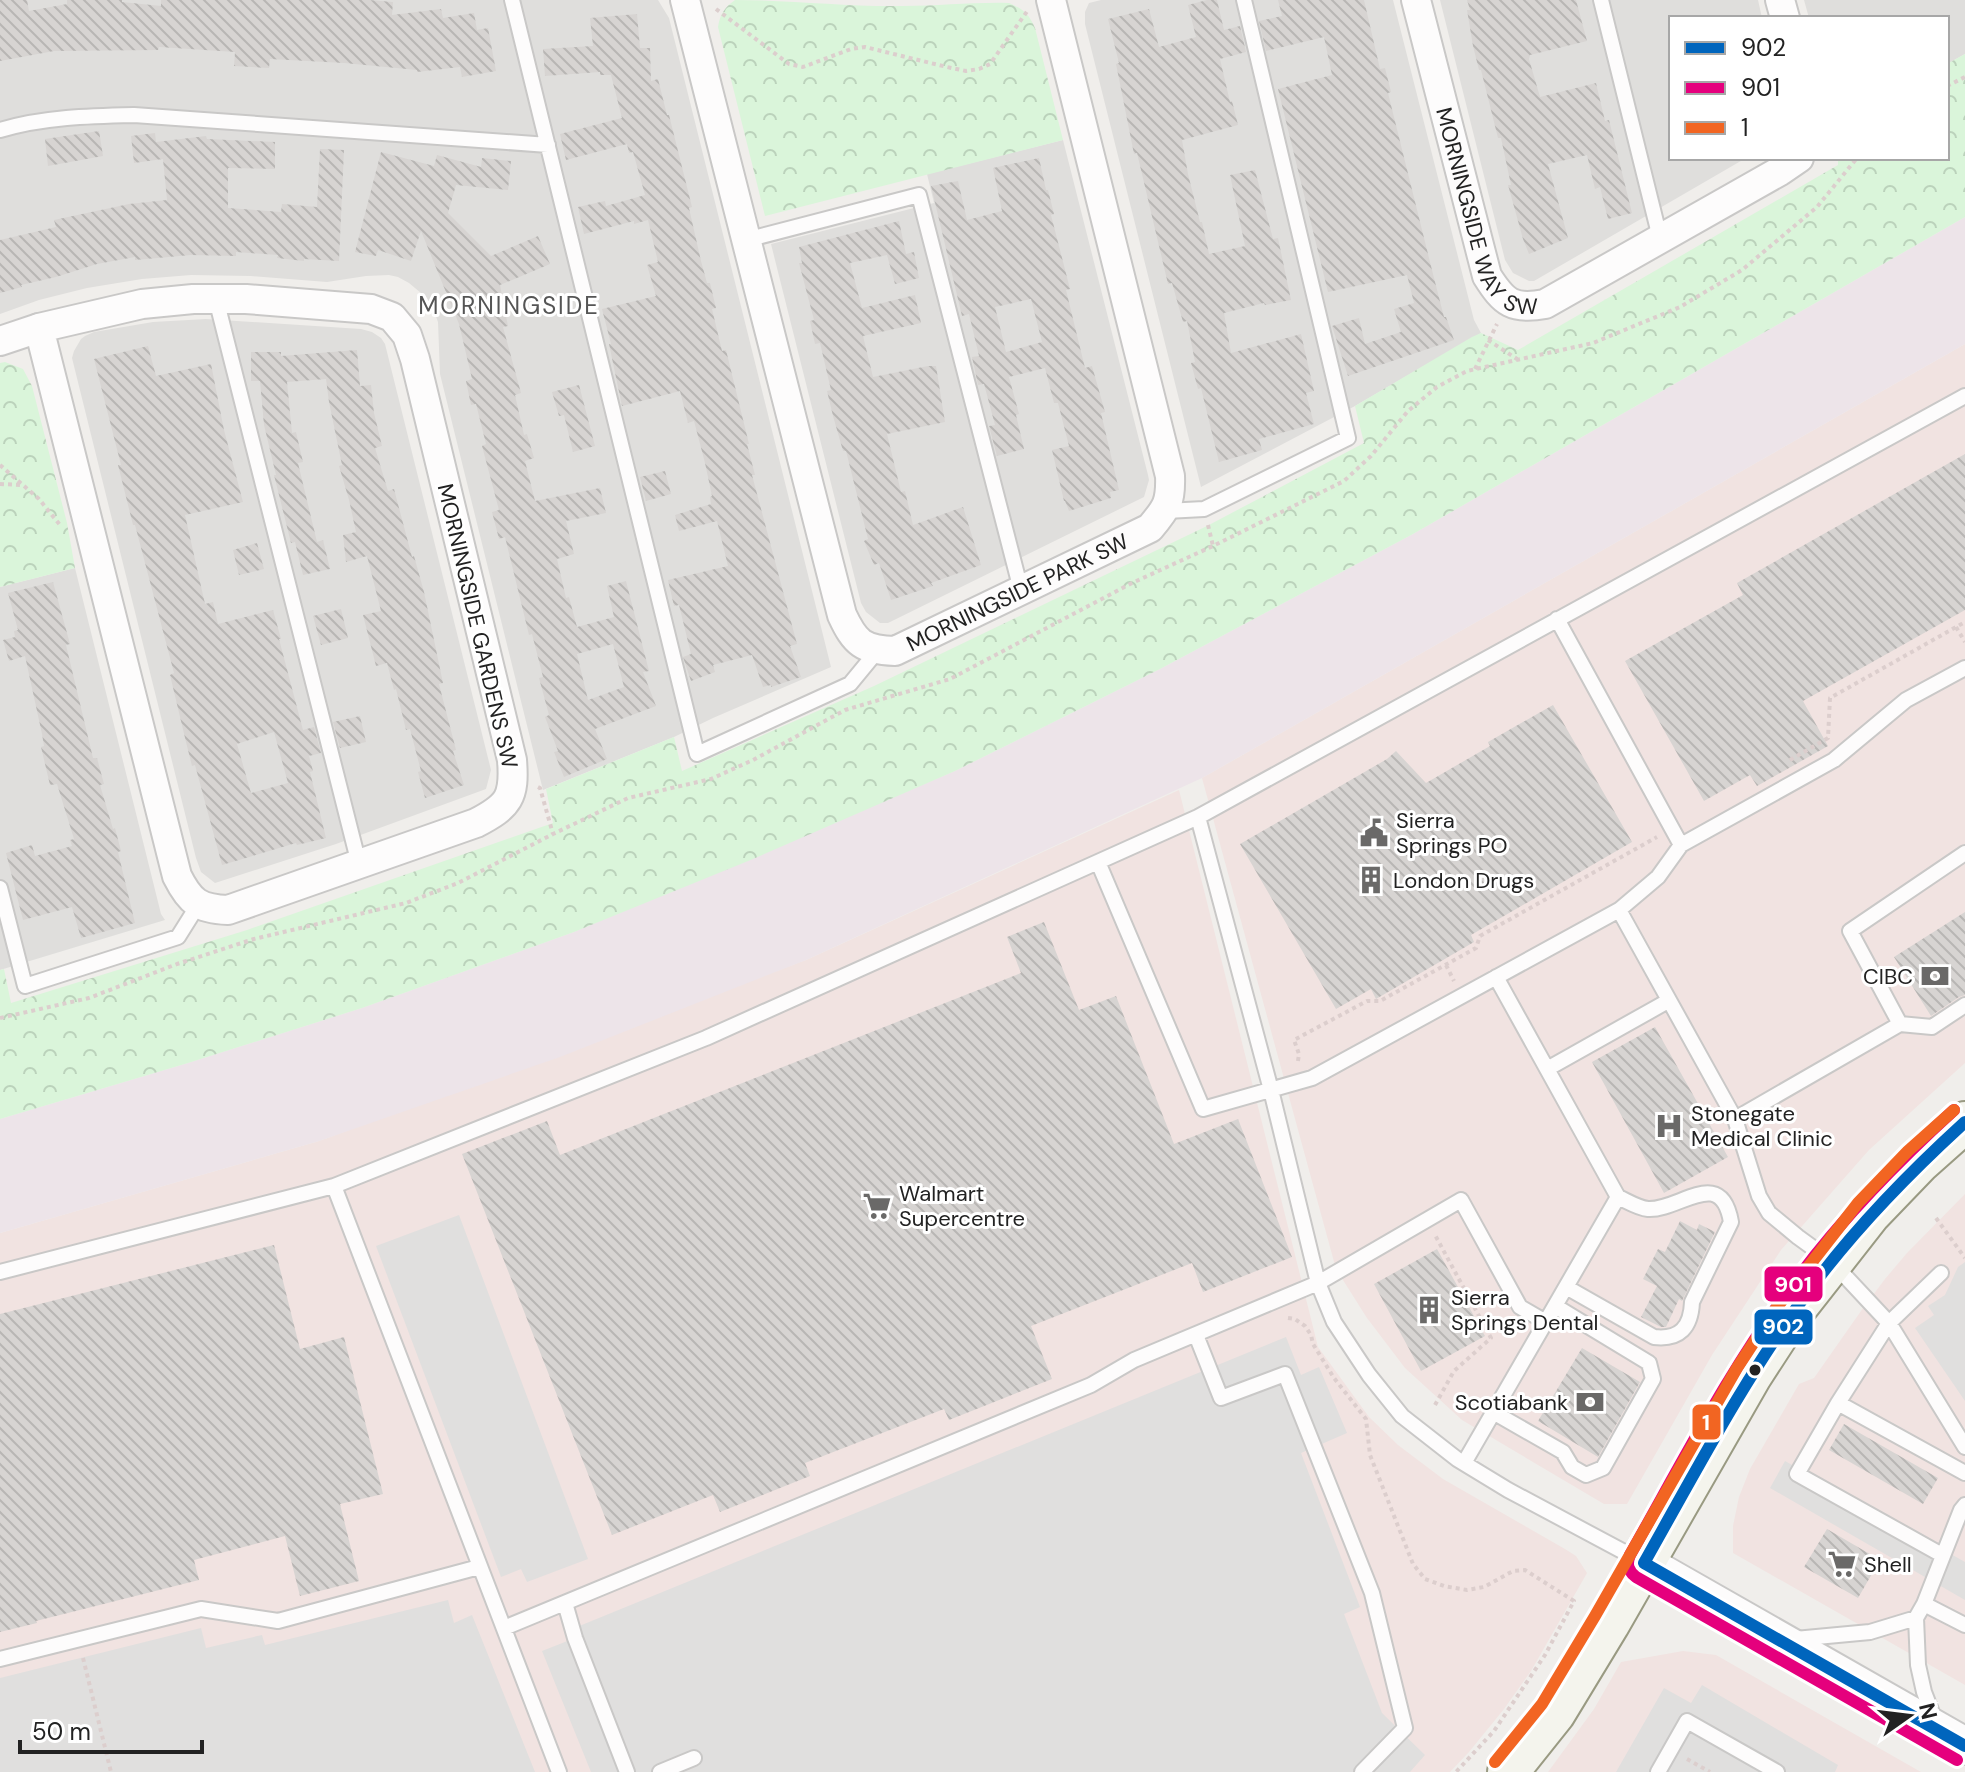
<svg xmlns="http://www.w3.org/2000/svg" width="1965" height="1772" font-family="'DM Sans',sans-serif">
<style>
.residential{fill:#dfdedc}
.commercial{fill:#f1e3e1}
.railway{fill:#ede4e9}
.park{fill:url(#park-crowns)}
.parking{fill:#e0dfde}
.building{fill:url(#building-back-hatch);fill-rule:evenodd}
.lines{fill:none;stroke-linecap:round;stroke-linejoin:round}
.service-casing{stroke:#c9c8c7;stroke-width:18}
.minor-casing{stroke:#c9c8c7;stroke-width:32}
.tertiary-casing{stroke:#c9c8c7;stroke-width:40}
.secondary-casing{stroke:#999a82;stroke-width:44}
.path{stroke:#dccecd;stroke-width:4;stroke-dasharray:4 4;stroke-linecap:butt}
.service{stroke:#fdfcfc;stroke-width:14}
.minor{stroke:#fdfcfc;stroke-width:28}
.tertiary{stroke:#fdfcfc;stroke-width:36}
.secondary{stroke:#f4f4ed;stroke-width:40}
.bus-1-casing{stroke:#fff;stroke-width:18}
.bus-2-casing{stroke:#fff;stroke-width:18}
.bus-3-casing{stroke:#fff;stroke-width:18}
.bus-1{stroke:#0065bd;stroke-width:12}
.bus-2{stroke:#e5007d;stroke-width:12}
.bus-3{stroke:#f26522;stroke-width:12}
.bus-dot{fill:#222;stroke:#fff;stroke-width:3}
.labels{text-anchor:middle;stroke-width:6;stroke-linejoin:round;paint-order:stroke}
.street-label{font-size:22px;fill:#222;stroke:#fff}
.poi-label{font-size:22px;fill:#222;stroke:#fff;text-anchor:start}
.neighbourhood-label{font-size:24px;letter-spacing:2px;fill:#555;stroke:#fff}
.line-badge{stroke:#fff;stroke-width:3}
.badge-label{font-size:22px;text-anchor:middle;font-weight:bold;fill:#fff}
</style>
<defs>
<pattern id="park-crowns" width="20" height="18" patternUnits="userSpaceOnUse" patternTransform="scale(2)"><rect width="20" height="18" fill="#daf5da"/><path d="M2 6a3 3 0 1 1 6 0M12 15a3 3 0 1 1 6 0" fill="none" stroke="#bbd2bb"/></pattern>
<pattern id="building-back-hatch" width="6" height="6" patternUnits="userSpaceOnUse" patternTransform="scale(2)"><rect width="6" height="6" fill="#d7d4d2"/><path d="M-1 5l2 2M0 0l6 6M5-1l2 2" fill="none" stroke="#b8b6b4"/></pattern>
</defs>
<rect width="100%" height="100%" fill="#f0eeeb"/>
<path class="residential" d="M0 0H658L669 18 831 667 713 718 674 737 543 790 440 374 438 322 434 311 427 298 409 283 398 277 389 275 366 276 327 282 251 276 191 275 142 279 87 288 39 300 0 314Z
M1101 0H1393L1474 320 1481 333 1355 406 1201 487 1085 24V12L1089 3Z
M1440 0H1758L1762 18H1671V158H1746L1534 281H1529L1513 273 1505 260Z
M1804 0H1965V54L1947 64V18H1809Z
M1063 140 1148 475 1149 480 1144 497 888 623H880L866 612 861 603 771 244 934 203 927 174Z
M206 319 361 329 372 332 381 338 385 344 491 770 486 789 336 844 215 883 201 872 196 858 72 358 74 351 81 339 85 336 94 332 153 322Z
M75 568 161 914 165 920 0 970V587Z"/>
<path class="commercial" d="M1965 344V1063L1869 1150 1781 1250 1712 1355 1627 1504H1604L1462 1420 1405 1368 1367 1318 1336 1269 1202 778Z
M1179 790 1318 1347 1369 1417 1398 1445 1443 1479 1565 1549 1576 1556 1587 1573 1531 1671 1504 1709 1469 1752 1450 1772H0V1233L319 1141 806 960Z
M1965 1194V1685L1733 1553V1526L1739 1497 1750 1469 1799 1384 1814 1378 1861 1311 1885 1279 1907 1253Z
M1683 1651 1716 1655 1921 1772H1548L1594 1709 1621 1662Z"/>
<path class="railway" d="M1965 217V344L1202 778 806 960 560 1057 319 1141 0 1233V1119L188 1063 362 1008 574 932 955 771 1160 669 1413 534Z"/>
<path class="park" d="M735 0C792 0 847 7 903 6 939 6 974 2 1009 3 1023 9 1029 14 1035 28L1063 140 765 216 718 27C720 14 725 7 735 0Z
M1965 54V217L1413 534 1160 669 955 771 753 859 574 932 362 1008 188 1063 0 1119V970L4 969 11 1003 247 930 553 823 546 789 674 737 682 771 874 686 1207 526 1364 443 1355 406 1472 337 1481 333 1518 350 1838 165V158H1947V64Z
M5 362 23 369 32 386 67 523 75 568 0 587V363Z"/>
<path class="parking" d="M459 1215 588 1559 527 1582 521 1569 501 1577 376 1246Z
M1965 1262V1401L1915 1328 1934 1315 1928 1306 1945 1295 1958 1267Z
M1286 1337 1301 1375 1319 1367 1347 1433 1301 1453 1360 1607 1344 1614 1382 1713 1425 1755 1410 1772H591L542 1651 575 1638 572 1629Z
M1785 1461 1965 1562V1600L1770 1488Z
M448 1600 454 1623 472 1615 535 1772H0V1678L201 1628 206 1648 262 1635 265 1645Z
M1702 1685 1838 1765 1835 1772H1616L1664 1688 1691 1703Z"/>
<path class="building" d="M0 0H27L29 11 67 4V0H122V2L161 6V0H369L393 2 392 15 441 9 443 18 474 13 477 30 488 28 496 71 462 77 460 67 417 72V70L344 63 270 59 269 68 234 66 235 52 159 47 158 50 54 51 0 61Z
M1207 0H1217L1224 30 1240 26 1246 52 1220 59 1230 102 1232 101 1238 125 1182 140 1188 174 1200 222H1202L1209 254 1245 246 1230 175 1255 170 1273 239 1278 238 1291 300 1265 305 1264 303 1224 313 1231 353 1301 334 1314 391 1306 393 1314 424 1259 439 1262 450 1219 462 1201 388 1198 389 1191 363 1195 362 1187 321 1183 322 1172 283 1168 284 1137 153 1134 154 1116 64 1119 63 1108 19 1149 9 1159 47 1196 37 1188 5Z
M1278 0H1364L1380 69 1385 68 1391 92 1388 93 1433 274 1444 317H1446L1454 340 1348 376 1332 326 1359 318 1365 344 1401 332 1394 309 1414 303 1407 275 1328 292 1278 89 1332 75 1324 37 1266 51 1259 21 1282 16Z
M1467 0H1576L1587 41 1530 55 1529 59 1540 97 1596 83 1605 121 1609 120 1632 213 1608 219 1600 187 1595 189 1587 155 1548 164 1568 238 1529 254 1523 239 1508 185H1511L1501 138H1498L1481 70H1479L1473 46 1467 10H1470Z
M637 14 640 48H650L651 81 658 79 667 115H669L692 207 689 208 701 261 707 283H710L716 308 712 309 722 351 726 350 749 444H747L755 475H752L797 644 790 646 801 677 771 687V685L763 687 752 655 713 665 715 672 691 681 683 657 691 654 679 605 674 606 668 580 728 566 717 521 679 531 675 515 711 504 710 497 712 496 705 463 694 421 688 423 680 391 622 406 609 344H611L602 309 656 296 647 265 658 262 648 220 634 224V221L584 234 578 207 605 201 606 206 645 195 633 152 629 153 627 144 566 160 560 134 622 118 611 75H600V72L545 76 543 49 593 46 590 18Z
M99 131 103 156 48 166 45 139Z
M155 133 156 142 206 136 207 139 275 142V169L228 168V208L281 212 282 204 317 207 320 149 344 150 339 261 304 259V261L277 258 278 255 236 252V256L191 255 135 260V257L97 264 56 277 21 285 22 287 0 293V240L56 227 54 220 129 204 167 200 163 159 134 163 131 136Z
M381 152 434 166 437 155 481 167 482 158 511 161 508 190 456 185 448 213 491 256 538 236 550 264 500 285 508 326 503 327 521 393 515 395 524 435 527 434 534 458 525 461 535 501 600 488 606 513 566 521 574 554 557 559 566 598 569 597 577 627 614 617 607 586 626 581 649 671 643 672 656 706 595 729 607 759 564 777 554 752 558 751 545 717 549 715 539 678 543 677 532 634 529 635 505 537 499 539 492 512 499 510 482 446 486 444 476 404 471 405 466 381 472 379 459 324 421 231 411 261 378 250 376 256 355 252ZM613 644 624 687 588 700 577 654Z
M1039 158 1046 190H1048L1054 214 1051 215 1070 289 1066 290 1085 368 1092 366 1105 412 1101 413 1119 490 1110 492 1111 498 1069 511 1065 501H1064L1052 450 1069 446 1058 403H1054L1045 368 1009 377 1019 414 1016 415 1024 449 997 456 989 426 995 425 984 384 978 385 972 357 979 356 969 314 962 316 931 186 958 181 967 220 1002 211 993 168ZM1031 299 1042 342 1006 352 995 307Z
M899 221 906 254 914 252 919 278 895 284 887 255 850 263 862 308 915 295 921 323 863 336 873 377 928 366H936L945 422 887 434 901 492 905 491 913 525 963 507 981 565 931 583 933 586 891 600 879 563 874 565 864 541 868 539 846 451H843L833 416 827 391 831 390 820 343 815 344 810 321 814 320 799 263H802L799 247Z
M148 346 156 376 211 364 224 430 243 502 185 515 205 604 213 602 218 624 273 610 281 639H279L303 730 314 727 321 753 309 756 313 771 310 772 326 838 297 845 296 843 222 865 195 765 192 766 186 742 170 675 174 673 135 525H133L118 465H121L94 359ZM274 732 288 783 251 793 237 744Z
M357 350 360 386 371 385 374 413 382 446 375 448 388 491 394 489 412 557 414 556 424 592 443 683 439 684 456 750 453 751 464 785 425 798 418 772 421 771 410 729 406 730 396 689 394 690 387 663 376 666 363 615 381 611 367 556 346 562 343 535 356 532 349 500 339 466 342 465 329 402 326 379 287 382 292 433 296 432 303 462 298 463 317 542 323 540 330 569 303 575 295 542 291 543 274 475H276L264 425 260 381H251V352H281V356Z
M579 385 595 446 573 452 564 415 559 416 552 392Z
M1965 454V610L1803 701 1828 746 1757 786 1750 775 1704 801 1625 661 1743 595 1737 583Z
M665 471 671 494 646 501 640 477Z
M257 543 264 569 239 575 233 550Z
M53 582 70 644 66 645 93 758H97L104 784 100 785 113 829 115 828 121 851 118 852 135 923 81 938 72 907 23 920 6 853 32 845 35 856 72 846 70 840 74 839 57 784 50 785 41 747 44 746 42 734 25 656 9 661 3 640 15 637 14 631 18 630 8 593Z
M341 609 348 638 321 645 313 616Z
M1553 705 1632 842 1471 935 1474 942 1376 999 1371 989 1336 1009 1240 844 1387 759 1396 751 1426 783 1490 746 1488 742Z
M360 716 366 742 340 748 333 722Z
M1965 912V995L1959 997 1931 1016 1894 957Z
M1044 922 1079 1010 1116 996 1174 1144 1238 1119 1292 1257 1203 1292 1192 1263 1031 1326 1052 1379 949 1420 944 1409 805 1463 810 1476 720 1512 713 1495 612 1535 462 1154 547 1121 560 1155 1021 973 1007 937Z
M1655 1027 1728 1157 1664 1193 1592 1062Z
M1680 1221 1697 1230 1699 1224 1715 1232 1682 1301 1679 1299 1666 1327H1661L1641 1317 1657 1286 1643 1279 1658 1249 1665 1252Z
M274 1245 300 1349 344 1337 383 1494 340 1504 359 1581 300 1596 285 1536 194 1560 199 1580 36 1621 37 1623 0 1632V1314Z
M1437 1249 1485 1336 1421 1371 1374 1284Z
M1582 1348 1640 1382 1598 1457 1538 1421Z
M1844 1424 1938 1478 1923 1504 1829 1450Z
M1827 1529 1880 1560 1858 1598 1804 1567Z"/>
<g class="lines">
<defs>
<path id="service" d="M512 0 697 754 850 684 878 650
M1601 0 1660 238
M0 130C44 117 89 116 134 115L548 145
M746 240 919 195 1021 590
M216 299 359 864
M1166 511 1204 509 1348 438 1244 0
M1557 619 1681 845
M1198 817 1271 1090 1318 1283 1334 1322 1369 1375 1402 1416 1457 1459 1508 1490 1641 1561
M1098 862 1203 1109 1312 1078 1619 910 1735 1119 1759 1196 1769 1213 1798 1237 1831 1261 1889 1323 1965 1447
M0 888 25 986 178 937 198 905
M1619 910 1658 877 1681 845 1834 760 1906 700 1965 668
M1496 977 1618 1197C1627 1201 1638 1208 1648 1209 1679 1211 1721 1165 1731 1222L1692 1302C1691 1327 1680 1340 1654 1337L1566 1287
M1900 1024 1932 1027 1965 1005
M1547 1069 1668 1001
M1735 1119 1900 1024 1850 931 1965 853
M334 1186 706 1038 1198 817 1965 396
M0 1272 334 1186 559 1772
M1941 1273 1889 1323 1838 1403 1797 1474 1942 1555
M1196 1335 1221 1398 1285 1374 1372 1593 1405 1728 1362 1772
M1838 1403 1965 1473
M1493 1412 1563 1452 1572 1467 1586 1475 1603 1468 1653 1379 1649 1363 1555 1306
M1464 1463 1618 1197
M565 1603 575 1638 627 1772
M1924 1604 1965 1625
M504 1628 1091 1385 1134 1360 1318 1283 1461 1200 1520 1307 1546 1322
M1795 1639 1870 1632 1916 1618
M0 1659 201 1609 278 1621 479 1567
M1936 1723 1924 1692 1918 1665 1916 1618 1924 1604 1961 1510 1965 1505
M660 1772 694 1758
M1658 1772 1687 1721 1777 1772"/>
<g id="minor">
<path id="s1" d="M685 0 842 615C855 643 863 650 895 651L1150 528C1167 508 1171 502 1170 476L1051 0"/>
<path id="s2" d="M1416 0 1487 276C1504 303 1513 310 1545 304L1780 171 1799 158"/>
<path d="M1780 0 1785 18"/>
<path d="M193 299H246L371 309 392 317 407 335 415 359 512 760C515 797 509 806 476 823L228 910C199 909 190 902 177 876L39 328 142 304Z"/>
<path d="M0 341 39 328"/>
</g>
<path id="tertiary" d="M1644 1563 1965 1746"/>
<path id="secondary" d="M1508 1772 1555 1713 1609 1624 1751 1376 1790 1316 1870 1214 1920 1162 1965 1122"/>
</defs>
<use href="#service" class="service-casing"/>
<use href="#minor" class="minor-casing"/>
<use href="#tertiary" class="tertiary-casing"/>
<use href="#secondary" class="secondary-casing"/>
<path class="path" d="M716 9 789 64 803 67 851 49 865 47 947 67 966 71 979 69 990 64 1028 10
M1947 86 1965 77
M1488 340 1517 359
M1475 369 1497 324
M0 465 39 499 60 525
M0 484 22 485
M1208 525 1213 546
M1956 627 1965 642
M1790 760 1828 738 1830 698 1965 622
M538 787 540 788 553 834
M1446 965 1454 981
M0 1018 89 998 177 964 254 939 406 903 458 883 553 834 628 798 711 779 753 760 845 710 950 679 1132 583 1213 546 1344 481 1371 456 1408 411 1437 387 1467 371 1593 343 1680 307 1742 270 1817 207 1857 158
M1298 1061 1299 1054 1294 1040 1367 1001H1380L1476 948 1480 936 1657 837
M1936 1218 1965 1258
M1288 1318 1295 1319 1305 1326 1311 1335 1313 1344 1334 1378 1366 1419 1370 1455 1413 1564 1425 1579 1444 1586 1467 1590 1484 1587 1513 1571 1525 1570 1574 1601 1545 1655 1494 1731 1456 1772
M1435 1405 1454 1371 1491 1338 1435 1235
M83 1658 111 1772
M1687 1759 1710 1772"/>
<use href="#service" class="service"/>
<use href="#minor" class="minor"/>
<use href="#tertiary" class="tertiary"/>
<use href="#secondary" class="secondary"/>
<defs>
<path id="bus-1" d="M1644 1563C1696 1471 1745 1377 1808 1292 1854 1229 1908 1174 1965 1122
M1644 1563 1965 1746"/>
<path id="bus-2" d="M1954 1110C1897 1162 1843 1217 1797 1279 1732 1365 1683 1461 1630 1555 1626 1564 1628 1571 1636 1577L1957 1760"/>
<path id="bus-3" d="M1495 1762 1542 1704 1595 1616 1737 1368 1777 1307 1858 1203 1908 1151 1954 1110"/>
</defs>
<use href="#bus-1" class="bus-1-casing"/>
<use href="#bus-2" class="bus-2-casing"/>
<use href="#bus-3" class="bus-3-casing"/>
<use href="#bus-1" class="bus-1"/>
<use href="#bus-2" class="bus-2"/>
<use href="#bus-3" class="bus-3"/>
</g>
<defs>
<symbol id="civic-bare" viewBox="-9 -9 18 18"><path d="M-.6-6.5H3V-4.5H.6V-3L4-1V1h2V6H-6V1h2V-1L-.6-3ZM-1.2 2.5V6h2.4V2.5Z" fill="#6a6968" stroke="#fff" stroke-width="2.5" paint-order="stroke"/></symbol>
<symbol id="building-bare" viewBox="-9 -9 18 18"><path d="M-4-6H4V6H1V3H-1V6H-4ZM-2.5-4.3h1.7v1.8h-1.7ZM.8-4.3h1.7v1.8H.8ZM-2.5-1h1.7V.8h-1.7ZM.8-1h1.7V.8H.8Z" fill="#6a6968" stroke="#fff" stroke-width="2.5" paint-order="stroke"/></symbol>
<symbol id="bank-bare" viewBox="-9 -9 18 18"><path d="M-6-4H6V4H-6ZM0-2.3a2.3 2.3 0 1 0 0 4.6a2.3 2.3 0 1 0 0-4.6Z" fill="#6a6968" stroke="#fff" stroke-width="2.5" paint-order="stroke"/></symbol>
<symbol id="hospital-bare" viewBox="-9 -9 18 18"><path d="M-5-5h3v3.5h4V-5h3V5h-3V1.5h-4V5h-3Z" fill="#6a6968" stroke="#fff" stroke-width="2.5" paint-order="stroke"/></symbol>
<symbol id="supermarket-bare" viewBox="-9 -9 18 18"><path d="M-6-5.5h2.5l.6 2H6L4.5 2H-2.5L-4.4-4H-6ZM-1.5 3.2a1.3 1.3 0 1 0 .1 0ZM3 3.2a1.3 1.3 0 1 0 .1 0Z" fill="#6a6968" stroke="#fff" stroke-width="2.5" paint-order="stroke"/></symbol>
</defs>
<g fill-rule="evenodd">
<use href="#civic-bare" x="1354" y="813" width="40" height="40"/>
<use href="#building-bare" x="1351" y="860" width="40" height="40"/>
<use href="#bank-bare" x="1915" y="956" width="40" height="40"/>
<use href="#hospital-bare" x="1649" y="1106" width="40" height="40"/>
<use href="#supermarket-bare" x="857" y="1186" width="40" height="40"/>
<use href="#building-bare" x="1409" y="1290" width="40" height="40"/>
<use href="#bank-bare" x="1570" y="1382" width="40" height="40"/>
<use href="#supermarket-bare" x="1822" y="1544" width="40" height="40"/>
</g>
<circle class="bus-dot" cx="1755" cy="1370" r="7"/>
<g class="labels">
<g class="street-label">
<text dy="8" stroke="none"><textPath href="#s2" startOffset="230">MORNINGSIDE WAY SW</textPath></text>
<text dy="8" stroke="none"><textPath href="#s1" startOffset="840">MORNINGSIDE PARK SW</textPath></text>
<text transform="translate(478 626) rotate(77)" y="8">MORNINGSIDE GARDENS SW</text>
</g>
<g class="poi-label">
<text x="1396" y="828">Sierra<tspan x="1396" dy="25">Springs PO</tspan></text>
<text x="1393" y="888">London Drugs</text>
<text x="1913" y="984" text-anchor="end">CIBC</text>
<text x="1691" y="1121">Stonegate<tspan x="1691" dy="25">Medical Clinic</tspan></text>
<text x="899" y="1201">Walmart<tspan x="899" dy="25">Supercentre</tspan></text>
<text x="1451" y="1305">Sierra<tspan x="1451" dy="25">Springs Dental</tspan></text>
<text x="1568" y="1410" text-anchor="end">Scotiabank</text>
<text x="1864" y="1572">Shell</text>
</g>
<g class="neighbourhood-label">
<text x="509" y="314">MORNINGSIDE</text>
</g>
</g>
<g class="line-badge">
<rect x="1763" y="1265" width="61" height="38" rx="8" fill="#e5007d"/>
<rect x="1753" y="1308" width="61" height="38" rx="8" fill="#0065bd"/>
<rect x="1691" y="1403" width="31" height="38" rx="8" fill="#f26522"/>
</g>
<g class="badge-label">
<text x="1793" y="1292">901</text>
<text x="1783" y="1334">902</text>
<text x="1706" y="1430">1</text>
</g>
<rect x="1669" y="16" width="280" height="144" fill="#ffffff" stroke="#a7a7a7" stroke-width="2"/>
<rect x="1685" y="42" width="40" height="12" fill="#0065bd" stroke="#a7a7a7" stroke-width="2"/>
<text x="1741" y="56" font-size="24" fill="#222222">902</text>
<rect x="1685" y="82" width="40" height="12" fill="#e5007d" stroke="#a7a7a7" stroke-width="2"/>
<text x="1741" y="96" font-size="24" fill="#222222">901</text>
<rect x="1685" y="122" width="40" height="12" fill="#f26522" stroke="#a7a7a7" stroke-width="2"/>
<text x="1741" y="136" font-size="24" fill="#222222">1</text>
<g transform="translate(1909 1716) rotate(76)" stroke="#ffffff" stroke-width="6" paint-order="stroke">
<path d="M0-6L14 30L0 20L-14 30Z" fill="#222222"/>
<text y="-12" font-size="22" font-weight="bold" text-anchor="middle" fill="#222222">N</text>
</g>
<path d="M20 1740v12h182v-12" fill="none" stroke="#222222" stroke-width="4"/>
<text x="32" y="1740" font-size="24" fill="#222222" stroke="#ffffff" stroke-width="6" paint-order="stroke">50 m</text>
</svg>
